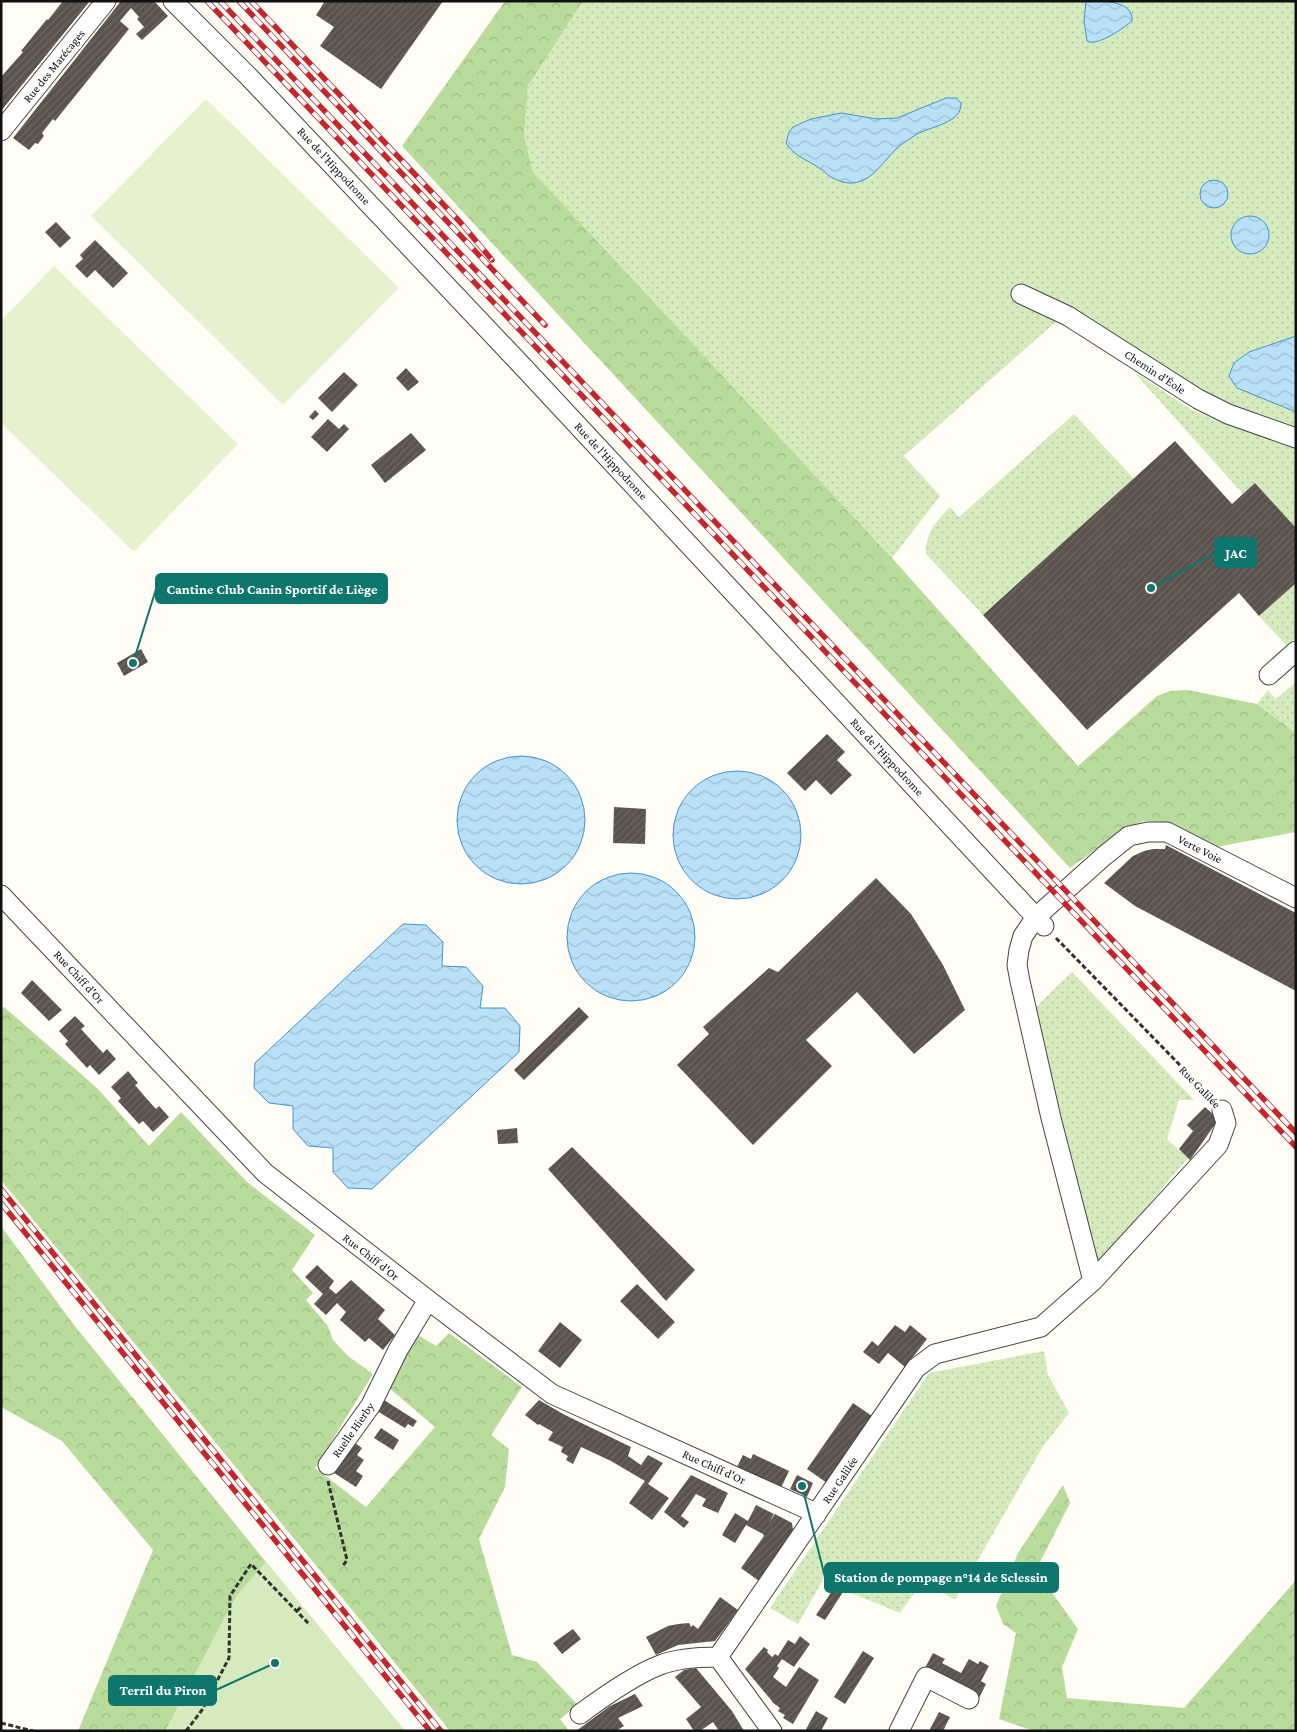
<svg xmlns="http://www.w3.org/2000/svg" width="1297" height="1732" font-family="'Crimson Pro',serif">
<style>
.grass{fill:url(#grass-dots)}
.forest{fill:url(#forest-crowns)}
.park{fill:#d5ebbd}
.pitch{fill:#e6f2cf}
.water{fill:url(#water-waves);stroke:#3f96cf}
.building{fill:url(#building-hatch)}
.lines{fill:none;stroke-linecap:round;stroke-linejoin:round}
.minor-casing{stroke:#444;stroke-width:21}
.path{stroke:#333;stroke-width:3;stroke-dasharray:5 2.5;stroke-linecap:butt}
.minor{stroke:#fff;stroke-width:19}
.rail-casing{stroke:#c4262e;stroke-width:5.5}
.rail{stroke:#fff;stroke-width:4;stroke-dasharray:11;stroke-linecap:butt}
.labels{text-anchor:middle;stroke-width:5;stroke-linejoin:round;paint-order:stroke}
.street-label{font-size:12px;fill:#111;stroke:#fff}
.leader{fill:none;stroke:#0f766e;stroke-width:2}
.callout-dot{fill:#0f766e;stroke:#fff;stroke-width:2}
.callout{fill:#0f766e;stroke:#0f766e;stroke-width:2}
.callout-label{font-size:14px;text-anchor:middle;font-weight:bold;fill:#fff}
</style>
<defs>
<pattern id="grass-dots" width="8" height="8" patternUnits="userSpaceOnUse" patternTransform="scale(1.25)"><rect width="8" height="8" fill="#d5ebbd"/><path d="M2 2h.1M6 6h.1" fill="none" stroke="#b6c8a1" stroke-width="1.8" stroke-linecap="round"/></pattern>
<pattern id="forest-crowns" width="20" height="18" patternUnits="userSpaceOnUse" patternTransform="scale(1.25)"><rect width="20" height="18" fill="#b9dc9c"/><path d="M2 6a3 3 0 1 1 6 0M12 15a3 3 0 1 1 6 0" fill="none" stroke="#9ebc85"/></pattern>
<pattern id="water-waves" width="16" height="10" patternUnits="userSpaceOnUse" patternTransform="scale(1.25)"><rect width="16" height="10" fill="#b9e0f7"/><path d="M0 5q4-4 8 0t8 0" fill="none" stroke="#9ebfd3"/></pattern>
<pattern id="building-hatch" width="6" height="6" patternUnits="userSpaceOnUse" patternTransform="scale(1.25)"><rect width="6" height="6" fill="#5a524d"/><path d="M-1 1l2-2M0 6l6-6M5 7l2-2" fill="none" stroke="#6d6662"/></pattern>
</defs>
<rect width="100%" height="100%" fill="#fffdf5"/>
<path class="grass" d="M583 1H1296V429L1229 404 1203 393 1076 311 1023 283 1015 299 1058 320 904 456 940 496 892 558 533 172 524 135 528 86Z
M1133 371 1190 409 1222 423 1296 449V528L1255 483 1243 494Z
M1074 414 1134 479 983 615 926 554C925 534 937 520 950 507L959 517Z
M1296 583V638L1287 646 1259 616Z
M1296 682V733L1257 704 1268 690 1276 699Z
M1072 972 1194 1100H1179L1167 1139 1188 1158 1096 1267 1036 1007Z
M1044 1351 1048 1375 1069 1413 1042 1448 955 1600 923 1581 900 1613 851 1593 859 1575 833 1562 798 1624 770 1608 929 1373Z"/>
<path class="forest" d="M505 1H583L528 86 524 135 533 172 892 558 1078 766 1157 696 1170 691 1188 690 1257 704 1296 733V832L1216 847 1170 824 1144 821 1125 828 1070 868 402 146Z
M4 1007 97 1088 149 1146 181 1112 247 1182 315 1235 292 1270 313 1293 306 1300 328 1326 333 1340 348 1356 373 1374 315 1468 366 1507 435 1427 388 1387 418 1335 436 1346 449 1333 522 1387 491 1435 509 1449 505 1487 479 1539 512 1655 537 1662 578 1705 560 1719 569 1731H450L318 1568 1 1180V1008Z
M1 1226 74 1325 266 1562 405 1731H78L153 1550 62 1441 1 1407Z
M1063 1485 1070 1503 1036 1570 1078 1629 1062 1667 1067 1698 1184 1708 1296 1580V1731H1034L999 1719 1016 1633 1003 1624 996 1606 1018 1553Z"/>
<path class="park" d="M266 1562 405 1731H165L236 1596Z"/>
<path class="pitch" d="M206 99 399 288 283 405 91 216Z
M54 266 238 444 134 552 1 423V321Z"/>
<path class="water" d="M1086 1C1101 1 1134 0 1132 21 1124 28 1097 47 1087 41L1084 21Z
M946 98H956L961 103C962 123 932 126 917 134 910 139 901 144 895 150 877 169 863 195 831 177 827 175 824 170 819 168 805 158 796 158 786 143L789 132 793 127 811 119 841 113 877 119 897 118Z
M1200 194a14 14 0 1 1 28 0a14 14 0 1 1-28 0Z
M1231 235a19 19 0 1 1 38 0a19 19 0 1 1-38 0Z
M1296 336V412L1237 388 1229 376 1234 363 1249 352Z
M457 820a64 64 0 1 1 128 0a64 64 0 1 1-128 0Z
M673 835a64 64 0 1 1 128 0a64 64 0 1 1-128 0Z
M567 937a64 64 0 1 1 128 0a64 64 0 1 1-128 0Z
M403 924 426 925 443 942 442 966 466 967 483 986 480 1008H505L520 1026 519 1052 372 1189 348 1188 333 1172V1148L308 1146 293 1129V1106L269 1103 254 1088 255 1063Z"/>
<path class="building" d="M63 1H90L1 111V77L23 52 21 51 47 19 48 20Z
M121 1H154L168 16 142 40 136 34 144 27 137 19 139 17 131 8 120 21 129 29 55 121 53 119 42 133 44 136 38 144 35 143 29 150 13 138Z
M325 1H443L381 89 320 46 334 27 316 15Z
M56 222 71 238 60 248 45 232Z
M95 240 128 273 113 288 95 270 87 278 75 266 83 259 80 255Z
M406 368 419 382 408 391 396 378Z
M344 372 358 385 332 412 318 398Z
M315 410 319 414 313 420 309 417Z
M328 419 339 429 344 424 349 429 327 452 311 437Z
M411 433 426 450 385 483 371 465Z
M1175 441 1232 504 1255 483 1296 528V583L1259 616 1239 593 1087 730 983 615Z
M141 649 148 662 124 676 117 663Z
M827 734 845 752 837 760 852 775 831 795 816 780 805 791 787 773Z
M614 807 646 809 645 844 613 843Z
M1166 845 1296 913V991L1135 906 1104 883 1133 856 1144 851 1153 849H1165Z
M876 878 911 914 943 965 965 1010 914 1054 857 992 806 1040 832 1066 753 1145 677 1065 709 1034 703 1027 769 968 778 972Z
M32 980 62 1010 49 1021 21 993Z
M579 1007 589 1017 524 1080 514 1070Z
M75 1016 85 1026 81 1029 103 1053 107 1049 116 1059 99 1075 90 1065 87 1068 65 1044 68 1041 59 1031Z
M128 1071 138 1083 135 1085 146 1098 156 1109 159 1106 169 1117 153 1132 143 1121 139 1124 118 1101 121 1098 111 1087Z
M1205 1107 1215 1116 1216 1123 1190 1160 1179 1149 1193 1131 1187 1125Z
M517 1128 518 1143 498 1144 497 1130Z
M572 1147 695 1270 666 1301 548 1169Z
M317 1265 334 1281 329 1288 336 1294 351 1280 385 1310 378 1319 395 1335 383 1350 369 1338 365 1342 340 1320 346 1312 337 1303 326 1315 314 1304 323 1294 305 1277Z
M637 1284 675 1322 658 1339 620 1301Z
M560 1322 582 1340 560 1368 538 1351Z
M895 1325 905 1332 910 1325 927 1339 905 1367 888 1353 879 1364 863 1352 872 1341 878 1346Z
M384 1400 417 1421 413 1427 408 1424 405 1428 377 1411Z
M539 1400 563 1414 631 1447 628 1456 641 1465 648 1455 663 1463 648 1484 669 1498 652 1520 629 1503 645 1481 611 1461 581 1447 573 1464 566 1460 568 1456 561 1452 563 1447 548 1440 553 1432 539 1424 538 1425 525 1415Z
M853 1403 872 1416 827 1483 807 1469Z
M381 1428 399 1440 393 1450 374 1438Z
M351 1440 362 1448 357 1455 364 1460 356 1471 363 1476 356 1487 331 1471Z
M753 1454 789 1471 780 1490 736 1469 743 1455 751 1459Z
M691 1475 728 1493 718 1513 702 1506 706 1499 696 1494 681 1516 689 1522 684 1528 664 1512Z
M797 1475 813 1483 807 1497 790 1489Z
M756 1505 774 1514 769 1523 775 1514 792 1523 793 1530 759 1581 741 1568 764 1536 763 1534 746 1525 735 1543 722 1535 735 1513 748 1521Z
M842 1576 850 1581 825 1620 816 1615Z
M720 1597 738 1610 715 1641 678 1645 656 1655 646 1637 668 1626 678 1624 689 1623 691 1627 693 1625 698 1629Z
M573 1629 581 1639 562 1654 553 1643Z
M800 1636 810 1644 794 1667 782 1659 777 1666 779 1668 773 1677 786 1687 799 1667 819 1680 793 1724 783 1718 785 1715 778 1711 780 1708 772 1702V1701L745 1669 764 1647 768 1650 767 1652 772 1657 775 1654 778 1656 788 1640 795 1644Z
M863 1651 874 1658 845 1704 834 1697Z
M933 1653 945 1659 942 1663 961 1673 969 1659 978 1664 980 1661 989 1666 981 1681 986 1684 979 1698 925 1668Z
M696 1668 732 1711 744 1731H719L713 1722 700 1731H694L686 1719 701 1707 675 1677 684 1670Z
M635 1694 643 1706 618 1718 624 1726 616 1731H576L610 1706Z
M816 1711 828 1718 821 1731H805Z
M939 1712 950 1717 943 1731H929Z"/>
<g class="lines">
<defs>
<path id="minor" d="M173 1 249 77 527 371 1044 926
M1 131 106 1
M1021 294 1068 316 1198 399 1228 414 1296 438
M1269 675 1296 651
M1 895 265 1173 428 1300 552 1394 807 1509 816 1515
M1093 1281 1051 1118 1020 981 1017 965 1019 950 1023 936 1036 917 1104 856 1129 836 1148 832H1167L1296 898
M328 1465 371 1405 398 1350 428 1300
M718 1657 916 1368 935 1354 1041 1327 1093 1281 1218 1145 1226 1123 1222 1110
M718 1657 772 1731
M580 1714C603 1697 634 1675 660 1665 678 1658 699 1657 718 1657
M899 1731 926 1677 969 1699"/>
</defs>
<use href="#minor" class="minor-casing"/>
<path class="path" d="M1056 938 1212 1098
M328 1481 347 1560 342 1567
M297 1611 302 1606
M1 1723 33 1731
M186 1731 202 1710 229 1658 230 1596 251 1564 310 1625"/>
<use href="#minor" class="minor"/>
<defs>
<path id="rail" d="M207 1 1296 1147
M220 1 1296 1133
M239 1 545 325
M251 1 461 223 492 260
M1 1189 441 1731
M1 1203 430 1731"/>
</defs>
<use href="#rail" class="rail-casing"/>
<use href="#rail" class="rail"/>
</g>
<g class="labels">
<g class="street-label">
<text transform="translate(54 66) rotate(-51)" y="4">Rue des Marécages</text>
<text transform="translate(334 166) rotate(47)" y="4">Rue de l'Hippodrome</text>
<text transform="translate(1155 372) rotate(33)" y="4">Chemin d'Éole</text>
<text transform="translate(611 461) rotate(47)" y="4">Rue de l'Hippodrome</text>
<text transform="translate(887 757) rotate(47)" y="4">Rue de l'Hippodrome</text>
<text transform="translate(1200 849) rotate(27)" y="4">Verte Voie</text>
<text transform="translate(79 977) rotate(47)" y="4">Rue Chiff d'Or</text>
<text transform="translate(1200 1087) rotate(46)" y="4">Rue Galilée</text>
<text transform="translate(371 1257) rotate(38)" y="4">Rue Chiff d'Or</text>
<text transform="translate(353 1430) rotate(-55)" y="4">Ruelle Hierby</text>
<text transform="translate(714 1467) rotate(24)" y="4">Rue Chiff d'Or</text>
<text transform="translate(840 1480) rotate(-56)" y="4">Rue Galilée</text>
</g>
</g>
<path class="leader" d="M1151 588L1215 553M133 663L156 589M802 1486L825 1577M275 1663L216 1690"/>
<g class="callout-dot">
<circle cx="1151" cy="588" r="5"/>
<circle cx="133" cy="663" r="5"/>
<circle cx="802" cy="1486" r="5"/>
<circle cx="275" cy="1663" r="5"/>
</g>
<g class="callout">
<rect x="1215" y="538" width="41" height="29" rx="5"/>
<rect x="156" y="574" width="231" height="29" rx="5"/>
<rect x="825" y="1563" width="233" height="29" rx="5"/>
<rect x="109" y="1676" width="107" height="29" rx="5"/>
</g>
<g class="callout-label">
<text x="1236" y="558">JAC</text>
<text x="272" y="594">Cantine Club Canin Sportif de Liège</text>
<text x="941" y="1582">Station de pompage n°14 de Sclessin</text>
<text x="163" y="1695">Terril du Piron</text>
</g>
<rect width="1297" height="1732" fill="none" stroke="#111111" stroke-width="5"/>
</svg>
